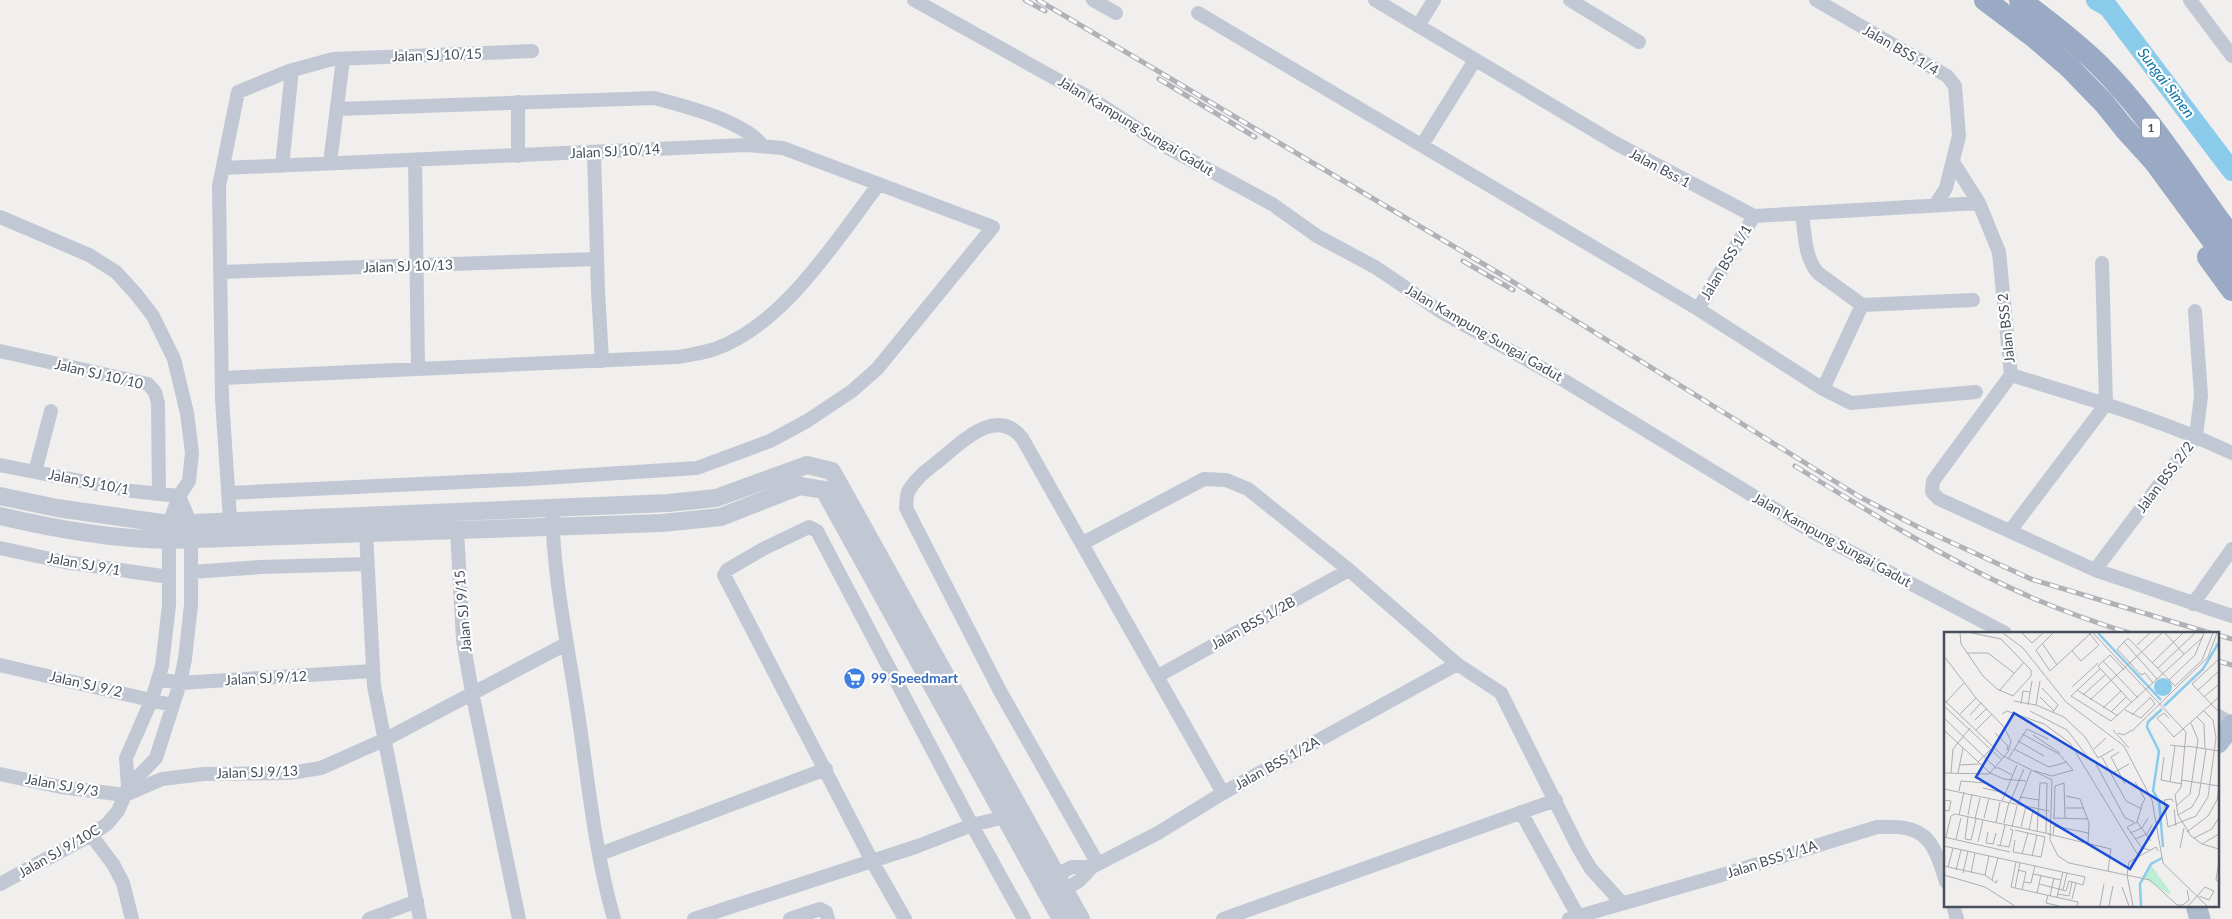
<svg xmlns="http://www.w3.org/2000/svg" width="2232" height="919" font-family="Lato,sans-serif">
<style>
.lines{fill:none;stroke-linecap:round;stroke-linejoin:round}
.river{stroke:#8acbeb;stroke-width:20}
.minor{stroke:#c2c8d3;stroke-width:14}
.tertiary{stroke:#c2c8d3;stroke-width:18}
.primary{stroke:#aebacd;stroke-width:21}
.trunk{stroke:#9aaac5;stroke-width:22}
.rail-casing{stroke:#b0b2b8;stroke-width:5}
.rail{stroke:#fff;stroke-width:3;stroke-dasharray:9;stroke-linecap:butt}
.labels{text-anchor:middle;stroke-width:4.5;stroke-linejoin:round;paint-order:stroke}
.shield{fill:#fff;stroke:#7e848c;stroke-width:1}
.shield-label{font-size:12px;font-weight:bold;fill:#464f5b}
.street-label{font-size:14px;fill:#464f5b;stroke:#fff}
.shop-label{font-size:14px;font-weight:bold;fill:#366cbe;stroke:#fff;text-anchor:start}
.water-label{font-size:15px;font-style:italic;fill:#0d74a7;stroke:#fff}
.inset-river{fill:none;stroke:#8acbeb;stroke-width:2.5}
.inset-road{fill:none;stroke:#adaeb3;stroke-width:1}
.view{fill:#1d4ed8;fill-opacity:0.15;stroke:#1d4ed8;stroke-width:2.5}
.inset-edge{fill:none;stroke:#464f5b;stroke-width:2.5}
</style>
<rect width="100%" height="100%" fill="#f1eeee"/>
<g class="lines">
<path class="river" d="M2096 0 2108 7 2232 171"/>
<path class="minor" d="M914 0 1092 99 1163 145 1272 204 1317 236 1375 267 1443 313 1565 381 1809 530 2005 633
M1093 0 1116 13
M1375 0 1615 143 1754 216 1979 203
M1570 0 1639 42
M1816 0 1947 76 1955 86 1959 136 1946 188 1936 204
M2190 0 2232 56
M1198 13 1698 309 1823 389 1851 403 1976 392
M1418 26 1434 0
M518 102V156
M337 109 654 98C685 106 744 121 763 146
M1422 145 1475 60
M594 152 598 290 602 361
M415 160 418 368
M1953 162 1979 203 1999 252 2011 375 1933 481 1932 492 1939 499 2095 570 2232 616
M330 163 343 59
M282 166 292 70
M223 168 746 145 783 148 993 227 877 369 852 391 807 421 770 441 697 468 528 479 229 493
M1802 213C1805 233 1804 257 1818 273L1862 305 1973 300
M0 217 89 255 116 272 136 294 153 316 174 359 187 413 192 453 189 481 179 496 169 524V605L162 666 152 699 126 758 128 787 125 795 118 811 107 824 91 835 0 884
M220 272 597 259
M1698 309 1754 216
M0 351 148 384 155 392 158 403 159 493
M2011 375C2086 398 2161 419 2232 453
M222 378 678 357C690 355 703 353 715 349 784 325 836 240 879 184
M1823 389 1862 305
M0 465 132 491 179 496
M35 472 51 411
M552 508C553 575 567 640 577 707 588 777 594 850 614 919
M230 519 222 399 219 186 238 92 289 71 333 59 532 51
M457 530 463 640 472 692 519 919
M2010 531 2106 404 2102 263
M366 533 374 686 420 919
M1083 543 1204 479 1226 480 1248 489 1349 570 1457 664 1501 693 1579 849 1591 869 1622 903
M0 548 65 562 169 577
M2095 570 2196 436 2201 396 2195 311
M192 572 261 567 367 564
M2193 604 2232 549
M0 665 172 705
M1158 676 1349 570
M159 679 180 683 373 671
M2218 716 2232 723
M0 774 61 787 125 795 162 779 204 774 290 773 321 768 386 739 566 644
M128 787 156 758 180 683 185 659 191 605V538L190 522 179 496
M1521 812 1578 916
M91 835 113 864 123 883 132 919
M600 854 826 769
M1098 864 1000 691 906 508C907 503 906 497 908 492 915 478 929 469 941 459 963 441 997 406 1022 438L1223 793
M1092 867 1158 833 1223 793 1457 664
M1048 879 1072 867H1092L1079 881 1057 894
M1953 905 1957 919
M369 919 417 901
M694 919 918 846 972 825 1005 817
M790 919 820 909 826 912 828 919
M905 919 872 861 724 575 727 570 763 549 809 527 817 531 972 825 1024 919
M1223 919 1556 800
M1569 919 1725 874 1877 827C1926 824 1933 839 1946 882"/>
<path class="tertiary" d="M0 496 57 508 169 524 668 503 716 498 807 465 832 471 1081 919
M0 516C55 529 112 539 168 540L662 523 721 517 800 486 824 490 1061 919"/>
<path class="primary" d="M2218 743 2232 725
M2196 905 2200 919"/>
<path class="trunk" d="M1985 0 2034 37 2070 68 2104 103 2124 128 2154 161 2232 267
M2020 0C2047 20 2073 40 2097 63 2149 114 2189 180 2232 238
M2208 257 2232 290"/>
<defs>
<path id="rail" d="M1025 0 1045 11
M1038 0 1502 275 1860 497 1920 528 2031 579 2210 633
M1159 79 1255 137
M1463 261 1513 290
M1795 466C1872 514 1952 563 2035 599 2066 612 2097 623 2129 633
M2218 635 2232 639
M2218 661 2232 665"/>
</defs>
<use href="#rail" class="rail-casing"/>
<use href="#rail" class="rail"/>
</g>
<defs>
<symbol id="supermarket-disc" viewBox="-11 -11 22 22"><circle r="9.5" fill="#3f7fe0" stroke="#fff"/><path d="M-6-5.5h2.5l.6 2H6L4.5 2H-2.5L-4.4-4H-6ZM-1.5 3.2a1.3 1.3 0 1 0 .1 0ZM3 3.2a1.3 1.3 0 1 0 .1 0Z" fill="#fff"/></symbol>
</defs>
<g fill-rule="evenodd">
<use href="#supermarket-disc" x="842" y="666" width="25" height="25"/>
</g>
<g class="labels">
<rect class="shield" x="2142" y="118.5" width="18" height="19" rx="4"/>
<g class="shield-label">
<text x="2151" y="132">1</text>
</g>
<g class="street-label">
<text transform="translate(1901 50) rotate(30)" y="5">Jalan BSS 1/4</text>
<text transform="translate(437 55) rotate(-2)" y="5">Jalan SJ 10/15</text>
<text transform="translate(1136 126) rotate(31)" y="5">Jalan Kampung Sungai Gadut</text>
<text transform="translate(615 151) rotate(-3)" y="5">Jalan SJ 10/14</text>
<text transform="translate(1660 168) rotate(28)" y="5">Jalan Bss 1</text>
<text transform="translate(1726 262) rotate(-59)" y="5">Jalan BSS 1/1</text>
<text transform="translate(408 266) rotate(-2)" y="5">Jalan SJ 10/13</text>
<text transform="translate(2006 328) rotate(-96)" y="5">Jalan BSS 2</text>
<text transform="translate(1484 333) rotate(30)" y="5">Jalan Kampung Sungai Gadut</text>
<text transform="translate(99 374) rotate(13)" y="5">Jalan SJ 10/10</text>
<text transform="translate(2165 477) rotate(-53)" y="5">Jalan BSS 2/2</text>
<text transform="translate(89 482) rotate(11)" y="5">Jalan SJ 10/1</text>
<text transform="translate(1832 540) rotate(29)" y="5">Jalan Kampung Sungai Gadut</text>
<text transform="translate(84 564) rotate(10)" y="5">Jalan SJ 9/1</text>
<text transform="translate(463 611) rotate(-95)" y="5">Jalan SJ 9/15</text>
<text transform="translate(1253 623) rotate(-29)" y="5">Jalan BSS 1/2B</text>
<text transform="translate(266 678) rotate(-3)" y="5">Jalan SJ 9/12</text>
<text transform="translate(86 684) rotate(13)" y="5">Jalan SJ 9/2</text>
<text transform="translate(1277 763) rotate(-29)" y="5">Jalan BSS 1/2A</text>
<text transform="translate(257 772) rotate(-2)" y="5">Jalan SJ 9/13</text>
<text transform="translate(62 785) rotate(10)" y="5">Jalan SJ 9/3</text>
<text transform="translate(59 851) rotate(-30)" y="5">Jalan SJ 9/10C</text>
<text transform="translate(1772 859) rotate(-18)" y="5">Jalan BSS 1/1A</text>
</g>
<g class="shop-label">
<text x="871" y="683">99 Speedmart</text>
</g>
<g class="water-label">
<text transform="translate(2166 83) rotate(53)" y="5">Sungai Simen</text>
</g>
</g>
<g transform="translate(1944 632)">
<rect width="275" height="275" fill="#f1eeee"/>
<path d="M207 233 227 261 225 262 200 246Z" fill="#bceed6"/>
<path d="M210 55a9 9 0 1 1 18 0a9 9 0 1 1-18 0Z" fill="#8acbeb"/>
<path class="inset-river" d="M154 1 217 68M220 74 259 37 275 10M218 77 204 90 203 95 215 119 209 159 215 169 219 215M197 274 196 252 207 232 218 226"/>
<path class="inset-road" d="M16 1 17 12 39 44 53 57 69 64 87 44V38L57 7 28 1M59 1 79 16 122 70 180 114 208 168 219 231 263 274M78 1 88 11 99 1M109 1 92 18 106 39 147 1M149 1 242 100 237 155 231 163 234 183 247 204 258 212 275 217M221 1 240 22M180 10 213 47M98 11 113 33M193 13 206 1M128 19 137 29 155 13 145 1M23 21H44L70 41M0 24 32 66 60 95 67 109 64 120 45 142 0 141M275 27 248 52 275 80M159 29 194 66M208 31 239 1M214 36 251 1M156 37 127 64 167 89 259 5M180 38 166 23 154 34 188 71M225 48 251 23 260 1M209 51 201 41 197 43 173 17 184 6 231 54 258 28 269 1M128 55 154 31M98 56 114 73 109 80M133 58 174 84M254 58 275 39M55 59 80 30M139 63 161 43M96 65 110 79M260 65 275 52M0 68 59 124 108 148 106 208 114 224 125 231 206 248 233 273M146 68 218 1M70 69 92 73 120 85 141 105 154 126M2 70 20 51M77 72 79 59 86 60M84 73 88 49M92 73 96 49M0 74 58 128M159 76 177 59M181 78 197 86 211 72 206 65M86 79 123 98 146 128M167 80 182 65M58 82 63 79 100 92 126 111 194 223M15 83 32 66M26 83 37 71M188 83 206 66M253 85 260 92 261 116M0 86 53 137M225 86 220 81 213 86 230 105M31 88 43 76M0 98 46 141 60 147 82 149M32 98 48 82M169 98 185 116M188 99 264 25 273 1M51 101 64 114 63 118M174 101 180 103 188 98M78 102 115 122 129 138 108 144 91 139M89 103 116 121M230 105 275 65M74 109 100 124M226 113 243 115M243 114 275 119M70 117 105 135 123 130M150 117 162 106M175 120 167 125 181 152M158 125 182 169 198 177M220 125 217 148 238 152M154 126 170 117M64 127 83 97 104 107M34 130 46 118M152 132 181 186 190 190M15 133 35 132M53 135 68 143M7 141 9 117 26 96M14 141 19 116M167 142 185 132M237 148 275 154M191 150 201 167 197 174M226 150 231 114M39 156 61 161M0 157 105 179M15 159 17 149 41 151M122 164 136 167 145 191 144 211M76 165 95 168M0 168 7 169 5 179 0 178M58 169 73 133M66 170 80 137M229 170 228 167 220 168 224 195 252 184 264 165 272 106 269 88 260 79M74 172 87 139M198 173 193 190 183 195 198 216 206 218M232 174 246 162 254 108 247 91M122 176H139M230 177 232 194M15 183 20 160M24 183 28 162M234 183 248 175 255 163 262 117M24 185 21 207 27 208 32 187M40 186 45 166M109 186 143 187M110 186 111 154 120 151 121 186M31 187 36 166M193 190 207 209M52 191 56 170M60 191 65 170M68 195 73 174M77 195 82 174M71 198 101 205 97 225 69 220 71 208M85 198 89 178 86 177M44 200 42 211 49 212 52 201M93 200 96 151H103L102 201M243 200 264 184 273 168 275 155M186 201 198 196 204 186M104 202 167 217 164 239M109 203 110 194 144 201M0 205 66 220M2 205 7 184 11 182 106 202M250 206 268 197 275 185M12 207 17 186M191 207 203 202 208 193M34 210 39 188M258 212 275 202M53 213 65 215 69 198 66 197M0 214 141 245 139 253 125 249 122 259 115 257M56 214 61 193M236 216 240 196M78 222 84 201M88 224 93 203M275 229 272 248 275 250M76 231 71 256 134 270 133 274M0 234 41 243 52 251 53 248M91 234 89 242 117 248M4 235 9 216M12 238 17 218M74 238 82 240 78 258M19 241 24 219M27 241 31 221M0 243 41 255 71 274M41 243 45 224M48 248 54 226M80 250 87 251 89 242M95 252 115 257M178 255 185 274M71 256 67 255 72 230M119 258 123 241M93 261 97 243M114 262 125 264 128 250M104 263 102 271 115 274M106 264 110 246M113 265 119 240M128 267 132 251M233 273H239L245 268 243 258M156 274 160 252M165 274 169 254M189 274 183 243 185 230 212 215 214 219M244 274 261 255 270 259 265 268 255 264"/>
<path class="view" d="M70 81 224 174 186 237 32 145Z"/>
<rect width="275" height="275" class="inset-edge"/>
</g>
</svg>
